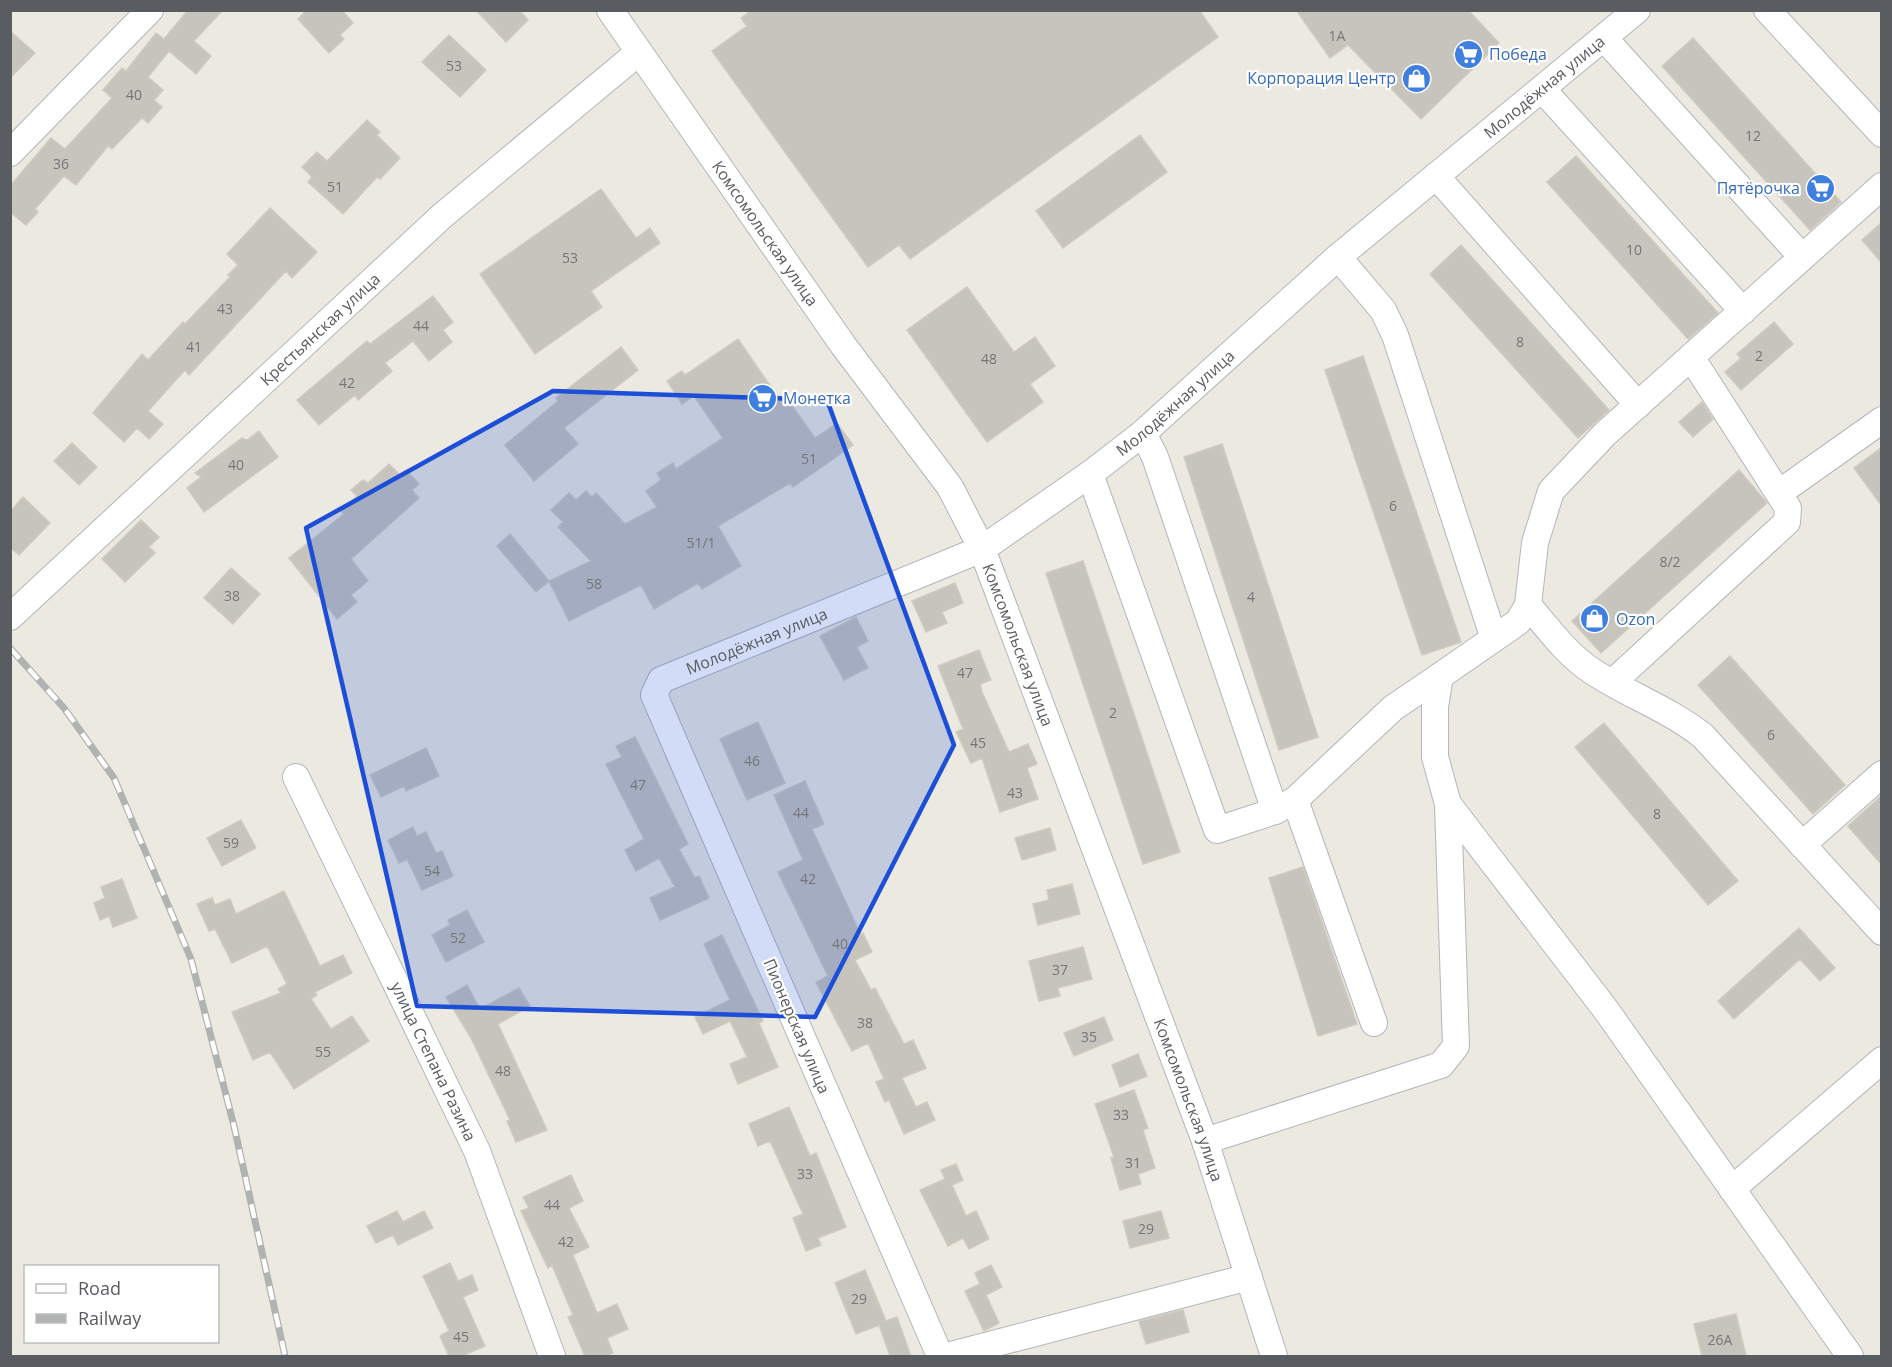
<svg xmlns="http://www.w3.org/2000/svg" width="1892" height="1367" font-family="'Open Sans',sans-serif">
<style>
.building{fill:#c6c4bd;stroke:#d0cbbe;stroke-width:1.5}
.lines{fill:none;stroke-linecap:round;stroke-linejoin:round}
.minor-casing{stroke:#b3b6ba;stroke-width:28}
.minor{stroke:#fff;stroke-width:26}
.rail-casing{stroke:#b1b2b2;stroke-width:7}
.rail{stroke:#fff;stroke-width:4.5;stroke-dasharray:14;stroke-linecap:butt}
.marked{fill:#1d4ed8;fill-opacity:0.2;stroke:#1d4ed8;stroke-width:4.5;stroke-linejoin:round}
.labels{text-anchor:middle;stroke-width:4.5;stroke-linejoin:round;paint-order:stroke}
.number-label{font-size:14px;fill:#747677}
.shop-label{font-size:16px;fill:#366cbe;stroke:#fff;text-anchor:start}
.street-label{font-size:16px;fill:#595c60;stroke:#fff}
</style>
<rect width="100%" height="100%" fill="#ebe9e0"/>
<path class="building" d="M188 10H223L194 41 211 56 196 74 169 51 148 77 163 90 154 100 162 107 148 123 142 118 112 149 108 146 76 185 64 176 35 209 38 212 26 225 10 212V186L51 138 65 149 112 98 103 90 122 68 126 71 156 33 164 39Z
M307 10H342L353 23 340 35 344 39 329 53 298 19Z
M476 10H519L528 20 506 42Z
M752 10H1199L1218 37 910 259 899 245 868 267 712 51 747 26 741 18Z
M1296 10H1468L1499 43 1421 119 1348 45 1330 58Z
M10 31 35 53 10 78Z
M449 35 486 70 460 97 422 62Z
M1693 38 1841 202 1810 230 1662 66Z
M367 120 380 132 377 135 400 158 380 179 377 177 343 214 308 182 312 177 302 167 317 152 327 161Z
M1140 135 1167 172 1063 248 1036 211Z
M1576 156 1718 313 1688 339 1547 182Z
M601 189 636 238 650 228 660 243 591 291 602 307 535 354 480 274Z
M270 208 317 252 292 278 286 271 189 375 185 370 148 411 163 424 149 439 137 428 124 442 93 413 142 354 148 360 183 322 185 324 230 277 228 275 238 265 227 254Z
M1881 223V262L1862 240Z
M1461 245 1609 410 1578 438 1430 274Z
M967 287 1014 352 1035 337 1055 366 1030 384 1043 402 987 442 907 330Z
M433 296 453 322 443 330 452 342 429 361 413 341 385 363 392 371 358 400 355 395 319 425 297 400 367 341 370 344Z
M1774 322 1793 344 1741 390 1725 372 1741 358 1737 354Z
M738 339 780 400 786 397 815 438 837 423 853 445 793 487 790 483 718 526 741 566 702 589 698 583 654 609 641 585 569 621 549 581 591 561 558 527 563 522 551 510 569 493 576 500 586 491 592 497 596 493 625 524 657 507 646 491 661 480 657 473 673 463 676 469 723 438 694 396 682 404 667 381 682 371 685 375Z
M621 347 638 370 564 428 578 444 534 481 505 445 558 401 556 398Z
M1363 356 1461 642 1422 655 1325 370Z
M1702 402 1713 419 1693 437 1679 422Z
M259 431 278 457 204 512 187 488 201 477 195 473 242 438 247 440Z
M72 443 97 467 79 485 54 461Z
M1222 444 1318 737 1279 750 1184 457Z
M1881 448V505L1854 468Z
M389 464 400 475 406 470 419 484 412 490 419 498 351 559 368 581 351 595 357 602 337 619 289 558 344 514 341 511 357 496 351 490 363 480 368 483Z
M1739 470 1767 503 1601 653 1572 621Z
M23 497 50 523 19 555 10 547V512Z
M141 520 159 537 149 547 155 553 125 582 102 559Z
M510 534 549 581 536 592 497 546Z
M1083 561 1180 852 1143 864 1046 573Z
M231 568 260 594 233 624 204 598Z
M955 583 963 603 942 612 947 623 926 632 912 601Z
M856 617 868 641 857 647 868 668 844 680 820 636Z
M979 650 991 680 980 684 982 692 1009 752 1028 744 1037 764 1027 768 1038 799 1000 812 982 758 971 763 956 732 963 729 938 666Z
M1730 656 1845 785 1813 814 1698 685Z
M758 722 785 783 747 800 720 739Z
M1604 723 1738 881 1708 905 1575 747Z
M635 737 688 844 679 849 695 878 699 876 709 898 660 920 650 898 675 887 659 858 636 871 625 850 644 839 606 764 622 757 616 746Z
M426 748 439 776 406 791 404 786 381 797 370 775Z
M805 781 824 824 812 829 861 935 863 933 872 952 855 960 871 990 875 988 904 1044 913 1040 926 1068 902 1078 916 1107 927 1102 935 1120 904 1134 889 1100 885 1102 876 1082 884 1079 868 1043 852 1051 816 982 828 976 778 872 803 860 774 795Z
M1881 796V864L1848 826Z
M241 820 256 848 222 866 207 838Z
M413 827 417 836 426 832 436 853 442 851 453 876 422 890 407 859 399 863 388 840Z
M1050 828 1056 850 1022 860 1015 838Z
M1303 867 1357 1024 1318 1036 1269 878Z
M122 879 137 918 113 927 109 916 100 920 94 903 105 898 101 887Z
M1072 884 1080 914 1038 925 1033 904 1049 900 1047 890Z
M284 891 320 966 343 955 352 973 315 992 317 995 311 999 331 1029 352 1016 369 1041 294 1089 270 1052 253 1060 232 1012 281 993 278 989 287 984 267 946 232 963 215 929 209 931 197 904 212 898 215 905 230 899 236 914Z
M467 910 484 942 446 962 432 935 450 925 448 920Z
M1799 928 1835 968 1820 981 1800 959 1734 1019 1718 1001Z
M722 935 763 1021 759 1023 778 1067 738 1084 730 1064 747 1057 730 1021 703 1034 695 1017 730 1000 704 944Z
M1083 947 1092 979 1058 988 1060 996 1039 1001 1029 961Z
M467 985 480 1009 519 988 530 1006 498 1024 547 1130 516 1142 507 1121 510 1120 471 1038 446 997Z
M1104 1017 1113 1040 1074 1056 1064 1033Z
M1138 1054 1147 1076 1120 1087 1112 1065Z
M1134 1090 1148 1128 1143 1130 1155 1168 1138 1174 1141 1184 1120 1190 1111 1158 1114 1157 1095 1104Z
M789 1107 810 1156 816 1153 846 1227 818 1238 821 1245 806 1251 793 1218 803 1214 770 1141 758 1146 749 1124Z
M956 1164 963 1180 952 1185 966 1216 976 1211 989 1239 969 1249 963 1238 948 1246 920 1190 945 1179 941 1170Z
M571 1175 583 1201 569 1208 589 1247 573 1255 597 1313 617 1304 628 1329 607 1338 613 1353 605 1356H585L568 1317 573 1315 552 1265 548 1268 521 1211 529 1208 523 1197Z
M397 1211 403 1222 424 1211 433 1228 398 1245 393 1235 376 1243 367 1226Z
M1161 1211 1169 1238 1130 1248 1123 1221Z
M450 1263 458 1281 472 1275 478 1290 463 1297 485 1346 462 1356H449L440 1336 449 1331 423 1276Z
M991 1265 1002 1287 986 1295 999 1323 984 1331 965 1291 980 1284 975 1273Z
M865 1270 886 1321 897 1317 911 1356H890L879 1325 856 1334 835 1283Z
M1183 1310 1189 1332 1146 1344 1139 1321Z
M1736 1314 1746 1356H1702L1694 1324Z"/>
<g class="lines">
<defs>
<g id="minor">
<path id="s1" d="M610 10 843 345 950 487 982 549 1205 1141 1274 1356"/>
<path d="M1767 10 1882 134"/>
<path d="M1604 38 1802 257"/>
<path d="M1542 89 1743 311"/>
<path d="M10 153 150 10"/>
<path d="M1436 176 1638 405"/>
<path d="M1338 257 1383 310 1395 335 1493 636"/>
<path d="M1143 433 1155 457 1275 811"/>
<path d="M1090 474 1217 830 1275 811 1295 800 1393 708 1440 676"/>
<path d="M1779 493 1882 420"/>
<path d="M1528 605C1548 628 1566 654 1592 671 1628 695 1669 709 1703 736L1882 932"/>
<path id="s2" d="M10 617 442 216 639 52"/>
<path d="M1613 682 1787 522 1788 508 1691 357"/>
<path id="s3" d="M296 777 477 1151 552 1356"/>
<path d="M1295 800 1374 1023"/>
<path d="M1802 845 1882 774"/>
<path d="M1205 1141 1441 1065 1456 1046 1448 804"/>
<path d="M1732 1189 1882 1060"/>
<path id="s4" d="M940 1356 654 695 661 680 982 549 1090 474 1143 433 1338 257 1637 10"/>
<path d="M947 1356 1249 1277"/>
<path d="M1850 1356 1606 1010 1448 804 1435 757V707L1440 676 1518 622 1528 605 1535 543 1551 491 1605 434 1882 186"/>
</g>
</defs>
<use href="#minor" class="minor-casing"/>
<use href="#minor" class="minor"/>
<defs>
<path id="rail" d="M10 648 64 708 114 778 191 959 234 1126 285 1356"/>
</defs>
<use href="#rail" class="rail-casing"/>
<use href="#rail" class="rail"/>
</g>
<path class="marked" d="M553 391 827 400 954 745 815 1017 417 1006 306 528Z"/>
<defs>
<symbol id="supermarket-disc" viewBox="-11 -11 22 22"><circle r="9.5" fill="#3f7fe0" stroke="#fff"/><path d="M-6-5.5h2.5l.6 2H6L4.5 2H-2.5L-4.4-4H-6ZM-1.5 3.2a1.3 1.3 0 1 0 .1 0ZM3 3.2a1.3 1.3 0 1 0 .1 0Z" fill="#fff"/></symbol>
<symbol id="shop-disc" viewBox="-11 -11 22 22"><circle r="9.5" fill="#3f7fe0" stroke="#fff"/><path d="M-5-2.5h2.3a2.7 3.5 0 0 1 5.4 0H5L5.5 6h-11ZM-1.5-2.5h3a1.5 2.3 0 0 0-3 0Z" fill="#fff"/></symbol>
</defs>
<g fill-rule="evenodd">
<use href="#supermarket-disc" x="1452" y="38" width="33" height="33"/>
<use href="#shop-disc" x="1400" y="62" width="33" height="33"/>
<use href="#supermarket-disc" x="1804" y="172" width="33" height="33"/>
<use href="#supermarket-disc" x="746" y="382" width="33" height="33"/>
<use href="#shop-disc" x="1578" y="602" width="33" height="33"/>
</g>
<g class="labels">
<g class="number-label">
<text x="1337" y="41">1А</text>
<text x="454" y="71">53</text>
<text x="134" y="100">40</text>
<text x="1753" y="141">12</text>
<text x="61" y="169">36</text>
<text x="335" y="192">51</text>
<text x="1634" y="255">10</text>
<text x="570" y="263">53</text>
<text x="225" y="314">43</text>
<text x="421" y="331">44</text>
<text x="1520" y="347">8</text>
<text x="194" y="352">41</text>
<text x="1759" y="361">2</text>
<text x="989" y="364">48</text>
<text x="347" y="388">42</text>
<text x="809" y="464">51</text>
<text x="236" y="470">40</text>
<text x="1393" y="511">6</text>
<text x="701" y="548">51/1</text>
<text x="1670" y="567">8/2</text>
<text x="594" y="589">58</text>
<text x="232" y="601">38</text>
<text x="1251" y="602">4</text>
<text x="965" y="678">47</text>
<text x="1113" y="718">2</text>
<text x="1771" y="740">6</text>
<text x="978" y="748">45</text>
<text x="752" y="766">46</text>
<text x="638" y="790">47</text>
<text x="1015" y="798">43</text>
<text x="801" y="818">44</text>
<text x="1657" y="819">8</text>
<text x="231" y="848">59</text>
<text x="432" y="876">54</text>
<text x="808" y="884">42</text>
<text x="458" y="943">52</text>
<text x="840" y="949">40</text>
<text x="1060" y="975">37</text>
<text x="865" y="1028">38</text>
<text x="1089" y="1042">35</text>
<text x="323" y="1057">55</text>
<text x="503" y="1076">48</text>
<text x="1121" y="1120">33</text>
<text x="1133" y="1168">31</text>
<text x="805" y="1179">33</text>
<text x="552" y="1210">44</text>
<text x="1146" y="1234">29</text>
<text x="566" y="1247">42</text>
<text x="859" y="1304">29</text>
<text x="461" y="1342">45</text>
<text x="1720" y="1345">26А</text>
</g>
<g class="shop-label">
<text x="1489" y="60">Победа</text>
<text x="1396" y="84" text-anchor="end">Корпорация Центр</text>
<text x="1800" y="194" text-anchor="end">Пятёрочка</text>
<text x="783" y="404">Монетка</text>
<text x="1616" y="625">Ozon</text>
</g>
<g class="street-label">
<text dy="6" stroke="none"><textPath href="#s4" startOffset="1812">Молодёжная улица</textPath></text>
<text dy="6" stroke="none"><textPath href="#s1" startOffset="272">Комсомольская улица</textPath></text>
<text dy="6" stroke="none"><textPath href="#s2" startOffset="423">Крестьянская улица</textPath></text>
<text dy="6" stroke="none"><textPath href="#s4" startOffset="1326">Молодёжная улица</textPath></text>
<text dy="6" stroke="none"><textPath href="#s4" startOffset="840">Молодёжная улица</textPath></text>
<text dy="6" stroke="none"><textPath href="#s1" startOffset="758">Комсомольская улица</textPath></text>
<text transform="translate(797 1026) rotate(67)" y="6">Пионерская улица</text>
<text dy="6" stroke="none"><textPath href="#s3" startOffset="316">улица Степана Разина</textPath></text>
<text dy="6" stroke="none"><textPath href="#s1" startOffset="1244">Комсомольская улица</textPath></text>
</g>
</g>
<rect width="1892" height="1367" fill="none" stroke="#595c60" stroke-width="24"/>
<rect x="24" y="1265" width="195" height="78" fill="#ffffff" stroke="#bdbebf" stroke-width="1.5"/>
<rect x="36" y="1284" width="30" height="9" fill="#ffffff" stroke="#bdbebf" stroke-width="1.5"/>
<text x="78" y="1295" font-size="18" fill="#595c60">Road</text>
<rect x="36" y="1314" width="30" height="9" fill="#b1b2b2" stroke="#bdbebf" stroke-width="1.5"/>
<text x="78" y="1325" font-size="18" fill="#595c60">Railway</text>
</svg>
